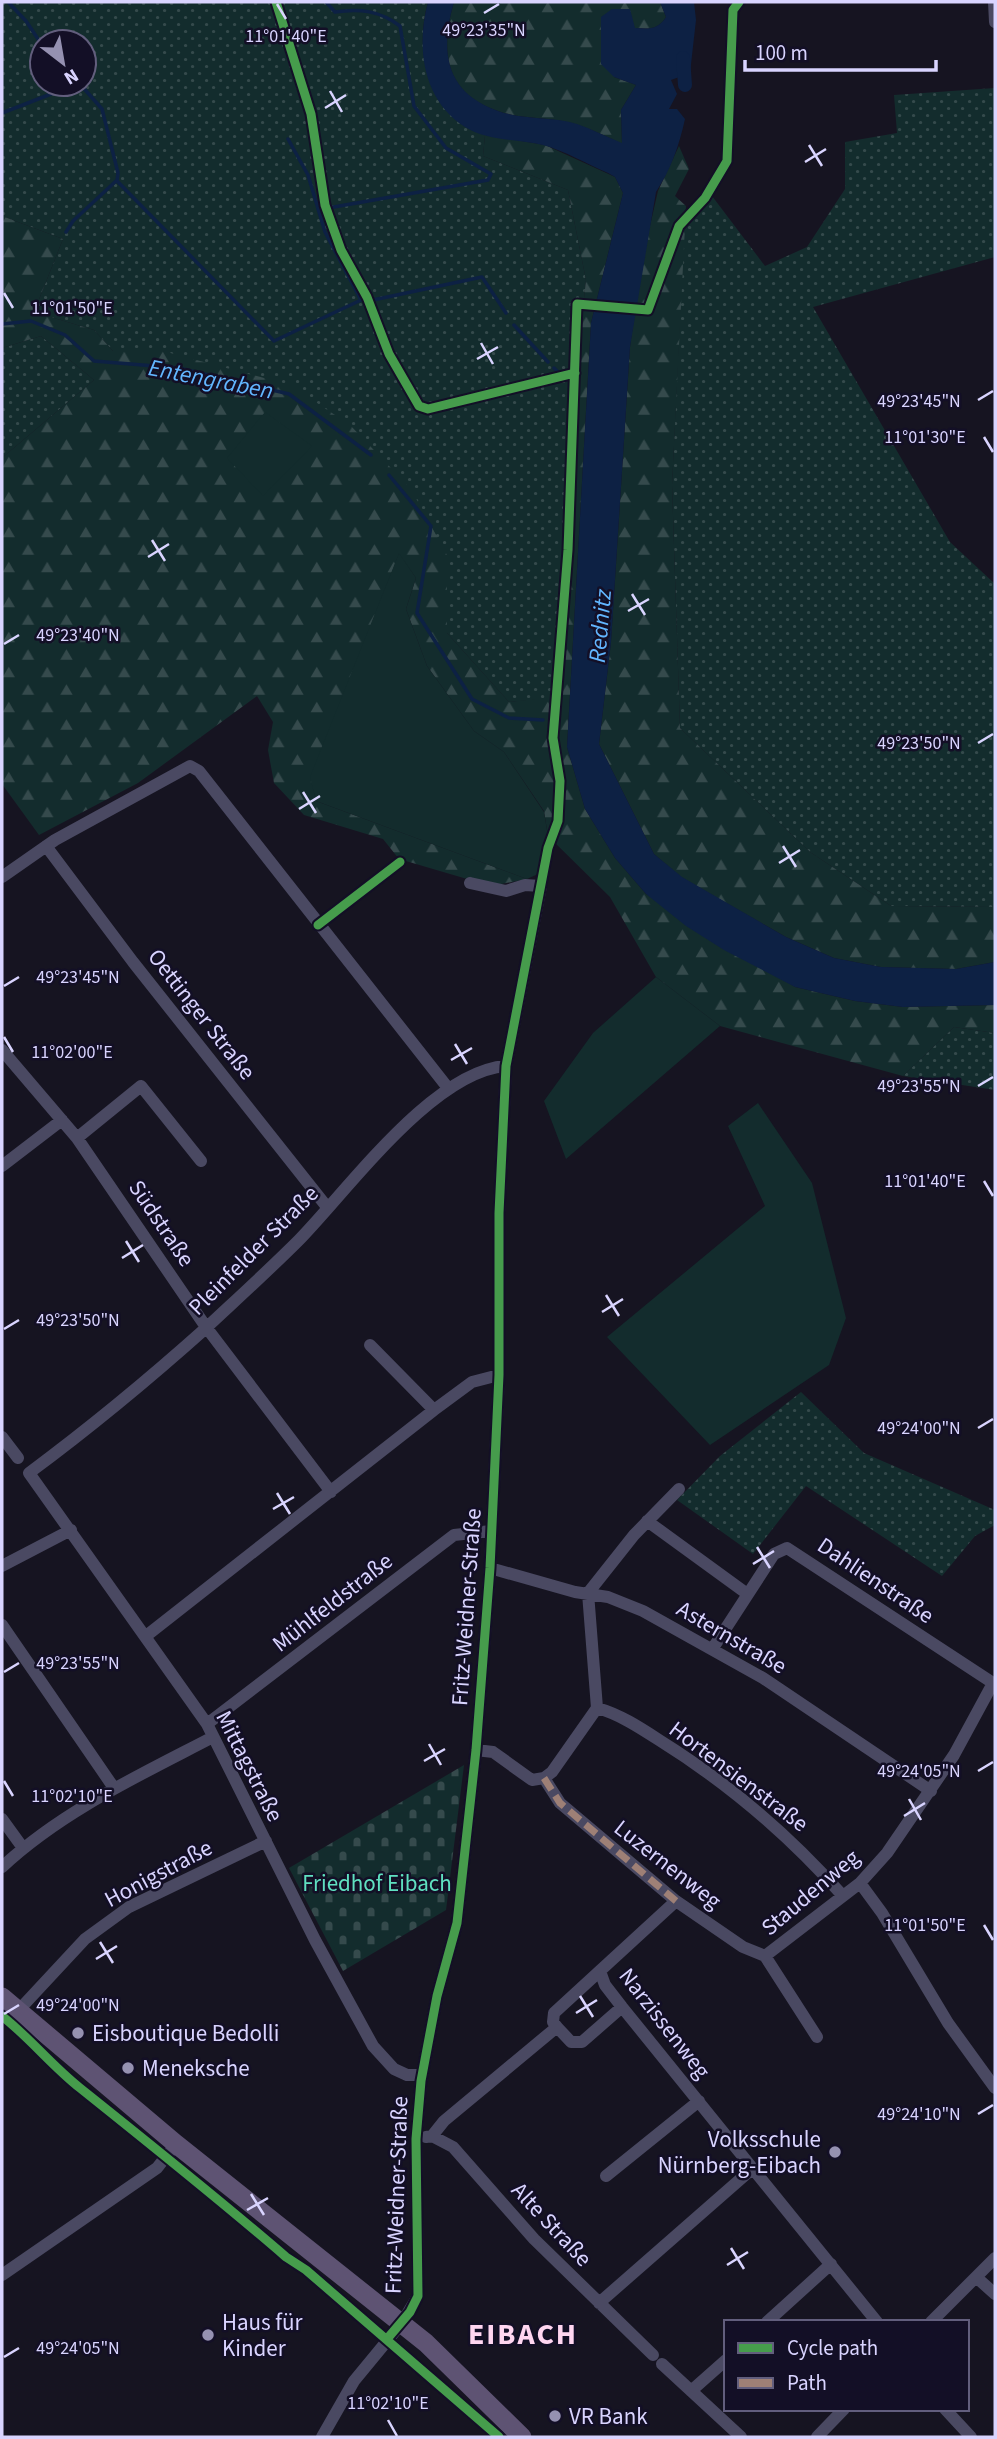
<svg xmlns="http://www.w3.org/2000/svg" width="997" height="2439" font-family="'Source Sans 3',sans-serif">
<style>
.grass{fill:url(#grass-dots);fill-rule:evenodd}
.forest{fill:url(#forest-firs)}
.cemetery{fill:url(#cemetery-stones)}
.garden{fill:#132c2d}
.water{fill:#0d2144}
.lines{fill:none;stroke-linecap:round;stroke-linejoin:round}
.stream{stroke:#0d2144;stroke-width:3.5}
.canal{stroke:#0d2144;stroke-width:14}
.street{stroke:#4a4962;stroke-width:12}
.primary{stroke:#5e5373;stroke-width:19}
.quiet{stroke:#9e8076;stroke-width:7;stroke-dasharray:14 7;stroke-linecap:butt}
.cycleway-casing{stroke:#130f26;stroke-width:13}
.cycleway{stroke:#469c4c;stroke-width:9}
.ticks{fill:none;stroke:#d9d4ff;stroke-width:2.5}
.poi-dot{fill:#9591b1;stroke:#130f26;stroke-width:2.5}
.labels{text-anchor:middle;stroke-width:5;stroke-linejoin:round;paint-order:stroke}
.street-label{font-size:23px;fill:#d9d4ff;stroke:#130f26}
.park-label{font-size:23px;fill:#5fe0c0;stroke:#130f26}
.poi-label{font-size:23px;fill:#d9d4ff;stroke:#130f26;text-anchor:start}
.water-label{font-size:24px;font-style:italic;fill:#62b6ff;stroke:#130f26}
.district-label{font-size:30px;font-weight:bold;letter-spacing:2px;fill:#ffd6f0;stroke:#130f26}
.ticks-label{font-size:18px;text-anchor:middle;fill:#d9d4ff;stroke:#130f26;stroke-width:5;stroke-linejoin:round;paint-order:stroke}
</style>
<defs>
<pattern id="grass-dots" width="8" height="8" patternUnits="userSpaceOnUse" patternTransform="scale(1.75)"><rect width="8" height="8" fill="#132c2d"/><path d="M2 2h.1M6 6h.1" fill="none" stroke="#354a4c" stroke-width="1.8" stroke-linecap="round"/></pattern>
<pattern id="forest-firs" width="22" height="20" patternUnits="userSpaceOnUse" patternTransform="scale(1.75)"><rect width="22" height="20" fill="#132c2d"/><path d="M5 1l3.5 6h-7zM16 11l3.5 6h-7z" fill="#354a4c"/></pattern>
<pattern id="cemetery-stones" width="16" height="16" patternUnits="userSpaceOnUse" patternTransform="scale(1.75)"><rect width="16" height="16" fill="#132c2d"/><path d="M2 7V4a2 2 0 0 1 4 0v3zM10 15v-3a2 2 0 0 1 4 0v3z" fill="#354a4c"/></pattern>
</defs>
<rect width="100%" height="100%" fill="#161421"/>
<path class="grass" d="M2 2H428C413 55 430 114 485 135L483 156 568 190 586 280 575 382 553 698 509 702 447 633V555L163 351H113L94 330 34 312 63 239 2 216ZM42 42H84V84H42Z
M995 88V257L813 307 950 542 995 584V907L891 906 810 852 680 728 672 485 684 229 712 196 765 266 807 247 845 189V142L897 133 894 95Z
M41 336 94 380 2 458V348Z
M954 1027 995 1033V1090L903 1076Z
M801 1392 864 1453 995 1510V1525L975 1536 942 1576 806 1486 753 1554 677 1500 720 1456Z"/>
<path class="forest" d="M454 2H660L666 17C658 30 649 29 635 28L614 77 636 85 621 110 622 144C608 137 593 130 578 125 552 116 523 120 498 111 444 93 440 50 454 2Z
M485 135 545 145 615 177 623 193 591 323 567 747 585 809 615 858 646 894 795 987 855 1001 903 1007 995 1005V1033L954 1027 903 1076 720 1026 656 977 610 897 548 836 544 811 504 752 474 731 427 666 406 609 416 578 399 554 311 777 316 801 527 879 491 886 399 859 383 839 304 815 274 783 268 750 273 722 257 696 138 783 39 835 2 784V458L94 380 41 336 2 348V216L63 239 34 312 94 330 113 351H163L290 385 350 425 411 489 447 555V633L509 702 553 697 575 382 586 280 568 190 483 156Z
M679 146 689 169 675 196 686 206 672 485 680 728 810 852 891 906 995 907V962L956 969 881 967 834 958 786 937 681 877 654 854 599 744 611 642 630 347 642 261 658 191Z"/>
<path class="cemetery" d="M464 1765 446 1910 343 1971 289 1868Z"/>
<path class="garden" d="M265 412 312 446 263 496 227 458Z
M399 553 416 578 406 609 427 666 474 731 504 752 544 812 548 836 538 874 527 879 316 801 310 777Z
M656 977 720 1026 566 1159 544 1101 593 1033Z
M758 1103 812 1183 846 1318 829 1365 710 1445 607 1337 765 1206 728 1126Z"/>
<path class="water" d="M428 2H454C440 50 444 92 498 111 523 120 552 116 577 124 592 129 607 137 622 143L621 110 636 85 614 77 601 64V17L612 9H630L635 28C648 29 658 30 666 17L660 2H694L696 20 690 73 671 80 677 94 669 109H677L685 119C679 146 671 169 656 192L630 347 611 642 599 744 654 854 682 877 786 937 834 958 881 967 956 969 995 962V1005L903 1007 855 1001 795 987 724 950 686 926 646 894 615 858 585 809 567 747 591 323 623 193 615 177 608 173C587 164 565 151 543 145 518 139 487 141 465 127 422 100 416 46 428 2Z"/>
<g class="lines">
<path class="stream" d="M8 2 26 21 42 45
M326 2 335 12C360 8 380 11 400 26L414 106 446 148 491 174 488 180 328 208
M80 84 102 109 118 173 117 181 274 341 361 300 325 232 308 175 288 139
M2 113 64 89
M66 232 73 221 116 181
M373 300 482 277 506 313
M2 324 31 321 65 335 94 361 179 368 289 394 371 455
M514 325 548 362
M554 368 558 372
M389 475 431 526 417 613 472 699 509 718 543 720"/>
<path class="canal" d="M683 58 685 85"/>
<path class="street" d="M994 2 995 22
M46 846 133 962 327 1207
M2 877 55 840 190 766 199 771 448 1088
M2 1050 77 1138 206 1327 331 1492
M77 1138 141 1086 201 1161
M2 1166 62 1120
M370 1345 434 1410
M2 1437 18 1458
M647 1521 746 1593
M2 1566 71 1530
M490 1568 575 1592 608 1597 643 1611 763 1678 931 1791
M2 1625 114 1788
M146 1636 434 1410 472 1382 499 1375
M713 1648 774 1554 787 1548 993 1683 954 1755 887 1853 860 1883 765 1956
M597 1708C619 1714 639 1727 659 1740 728 1783 789 1835 843 1896
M207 1724 454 1535 491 1531
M476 1750 493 1752 532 1780 544 1778
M544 1778 560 1803 676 1901 743 1947 765 1956 817 2037
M544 1778 552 1772 597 1708 588 1593 634 1535 679 1489
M2 1819 23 1848
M2 1867C62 1811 140 1775 213 1737
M860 1883 882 1913 948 2023 995 2088
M600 1971 605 1985 622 2007 877 2322
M18 2011 85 1939 129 1907 266 1841
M557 2027 571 2042H582L622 2007
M421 2075H407L394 2069 373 2046 315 1940 207 1724 29 1473C91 1427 149 1379 206 1328 237 1299 269 1270 299 1240 348 1190 433 1071 506 1066
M432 2136 444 2121 557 2027 553 2022 554 2013 676 1901
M426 2137 432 2136 453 2147 534 2239 653 2355
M606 2176 699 2101
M2 2275 157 2168 176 2144
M976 2277 995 2294
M599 2303 752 2169
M767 2322 831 2264
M931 2322 995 2258
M662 2364 741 2437
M691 2391 726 2360
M945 2409 971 2437
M322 2437 354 2381 401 2324 418 2296 416 2139 421 2081 437 1996 457 1923 476 1750 490 1568 499 1375V1213L506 1066 541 886 525 885 506 891 470 883
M817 2437 844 2409"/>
<path class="primary" d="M2 1997 176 2144 426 2343 522 2437"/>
<path class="quiet" d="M544 1778 560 1803 676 1901"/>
<defs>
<path id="cycleway" d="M276 2 311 114 325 205 341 250 367 297 389 354 419 406 428 409 575 373
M318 925 400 862
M2 2016C30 2038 52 2066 80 2088 150 2144 219 2199 286 2257L306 2270 499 2437
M387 2339 410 2312 418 2296 416 2139 421 2081 437 1996 457 1923 476 1750 490 1568 499 1375V1213L506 1066 548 848 558 821 560 781 553 738 568 550 577 304 648 310 679 226 705 198 727 161 733 10 739 2"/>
</defs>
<use href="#cycleway" class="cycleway-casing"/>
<use href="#cycleway" class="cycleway"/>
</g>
<path class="ticks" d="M277 4 286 19M484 13 499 4M330 91 342 112M325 108 346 95M809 145 822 166M805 162 826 149M4 293 13 308M481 343 493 364M477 359 498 347M978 400 993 391M984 437 993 452M152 540 165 561M148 557 169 544M632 594 645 615M628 611 649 599M4 644 19 635M978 743 993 734M303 792 316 813M299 809 320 796M783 846 796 867M779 863 800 850M4 986 19 977M4 1037 13 1052M455 1044 467 1064M451 1060 472 1048M978 1086 993 1077M984 1181 993 1196M126 1241 139 1262M122 1258 143 1245M606 1295 619 1316M602 1312 623 1299M4 1329 19 1320M978 1428 993 1419M277 1493 290 1514M273 1509 294 1497M757 1547 770 1568M753 1564 774 1551M4 1672 19 1663M429 1744 441 1765M424 1761 445 1749M978 1771 993 1762M4 1781 13 1796M909 1799 921 1820M904 1816 925 1803M984 1925 993 1940M100 1942 113 1963M96 1959 117 1946M580 1996 593 2017M576 2013 597 2000M4 2014 19 2005M978 2114 993 2105M251 2194 264 2215M247 2210 268 2198M731 2248 744 2269M727 2265 748 2252M4 2357 19 2348M388 2420 397 2436"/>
<g class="poi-dot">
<circle cx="78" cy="2033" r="7"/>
<circle cx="128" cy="2068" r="7"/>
<circle cx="835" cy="2152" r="7"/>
<circle cx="208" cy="2335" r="7"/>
<circle cx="555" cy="2416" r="7"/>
</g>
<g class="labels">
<g class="street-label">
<text transform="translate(202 1014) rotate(52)" y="8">Oettinger Straße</text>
<text transform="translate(162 1223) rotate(56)" y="8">Südstraße</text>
<text transform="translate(253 1250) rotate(-45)" y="8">Pleinfelder Straße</text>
<text transform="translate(876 1580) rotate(34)" y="8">Dahlienstraße</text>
<text transform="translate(332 1602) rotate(-38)" y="8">Mühlfeldstraße</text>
<text transform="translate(466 1607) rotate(-86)" y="8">Fritz-Weidner-Straße</text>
<text transform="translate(732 1637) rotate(30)" y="8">Asternstraße</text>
<text transform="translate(250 1766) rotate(63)" y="8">Mittagstraße</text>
<text transform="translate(739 1776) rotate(37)" y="8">Hortensienstraße</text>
<text transform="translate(668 1864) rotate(38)" y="8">Luzernenweg</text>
<text transform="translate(158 1873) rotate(-28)" y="8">Honigstraße</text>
<text transform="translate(810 1892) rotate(-40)" y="8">Staudenweg</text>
<text transform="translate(665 2023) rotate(52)" y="8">Narzissenweg</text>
<text transform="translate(396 2195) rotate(-88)" y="8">Fritz-Weidner-Straße</text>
<text transform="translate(552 2224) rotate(47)" y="8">Alte Straße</text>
</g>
<g class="park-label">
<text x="377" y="1891">Friedhof Eibach</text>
</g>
<g class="poi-label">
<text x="92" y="2041">Eisboutique Bedolli</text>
<text x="142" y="2076">Meneksche</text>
<text x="821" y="2147" text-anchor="end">Volksschule<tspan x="821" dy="26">Nürnberg-Eibach</tspan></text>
<text x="222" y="2330">Haus für<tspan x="222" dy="26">Kinder</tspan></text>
<text x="569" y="2424">VR Bank</text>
</g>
<g class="water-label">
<text transform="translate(211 379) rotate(11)" y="8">Entengraben</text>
<text transform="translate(600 626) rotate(-85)" y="8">Rednitz</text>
</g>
<g class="district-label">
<text x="523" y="2344">EIBACH</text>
</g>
</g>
<g class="ticks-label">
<text x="484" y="36">49°23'35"N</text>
<text x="286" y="42">11°01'40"E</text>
<text x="72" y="314">11°01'50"E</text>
<text x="919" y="407">49°23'45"N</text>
<text x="925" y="443">11°01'30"E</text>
<text x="78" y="641">49°23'40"N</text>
<text x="919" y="749">49°23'50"N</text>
<text x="78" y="983">49°23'45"N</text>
<text x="72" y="1058">11°02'00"E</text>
<text x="919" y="1092">49°23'55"N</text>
<text x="925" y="1187">11°01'40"E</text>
<text x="78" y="1326">49°23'50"N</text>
<text x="919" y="1434">49°24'00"N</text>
<text x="78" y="1669">49°23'55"N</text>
<text x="919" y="1777">49°24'05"N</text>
<text x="72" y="1802">11°02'10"E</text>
<text x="925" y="1931">11°01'50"E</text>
<text x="78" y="2011">49°24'00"N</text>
<text x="919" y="2120">49°24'10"N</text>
<text x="78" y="2354">49°24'05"N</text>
<text x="388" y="2409">11°02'10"E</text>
</g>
<rect width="997" height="2439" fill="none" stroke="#d9d4ff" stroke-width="7"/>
<rect x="724" y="2320" width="245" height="91" fill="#130f26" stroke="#625e7d" stroke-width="2"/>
<rect x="738" y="2343" width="35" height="10" fill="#469c4c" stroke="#625e7d" stroke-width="2"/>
<text x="787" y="2355" font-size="21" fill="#d9d4ff">Cycle path</text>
<rect x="738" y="2378" width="35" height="10" fill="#9e8076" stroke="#625e7d" stroke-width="2"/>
<text x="787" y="2390" font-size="21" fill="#d9d4ff">Path</text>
<g transform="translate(63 63) rotate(149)"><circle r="33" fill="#130f26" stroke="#625e7d" stroke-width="2"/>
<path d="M0-5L12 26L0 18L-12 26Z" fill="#9591b1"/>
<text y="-10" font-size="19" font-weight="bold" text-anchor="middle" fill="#d9d4ff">N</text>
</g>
<path d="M745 60v10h191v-10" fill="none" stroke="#d9d4ff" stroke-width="3.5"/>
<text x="755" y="60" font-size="21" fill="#d9d4ff" stroke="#130f26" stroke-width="5" paint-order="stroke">100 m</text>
</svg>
